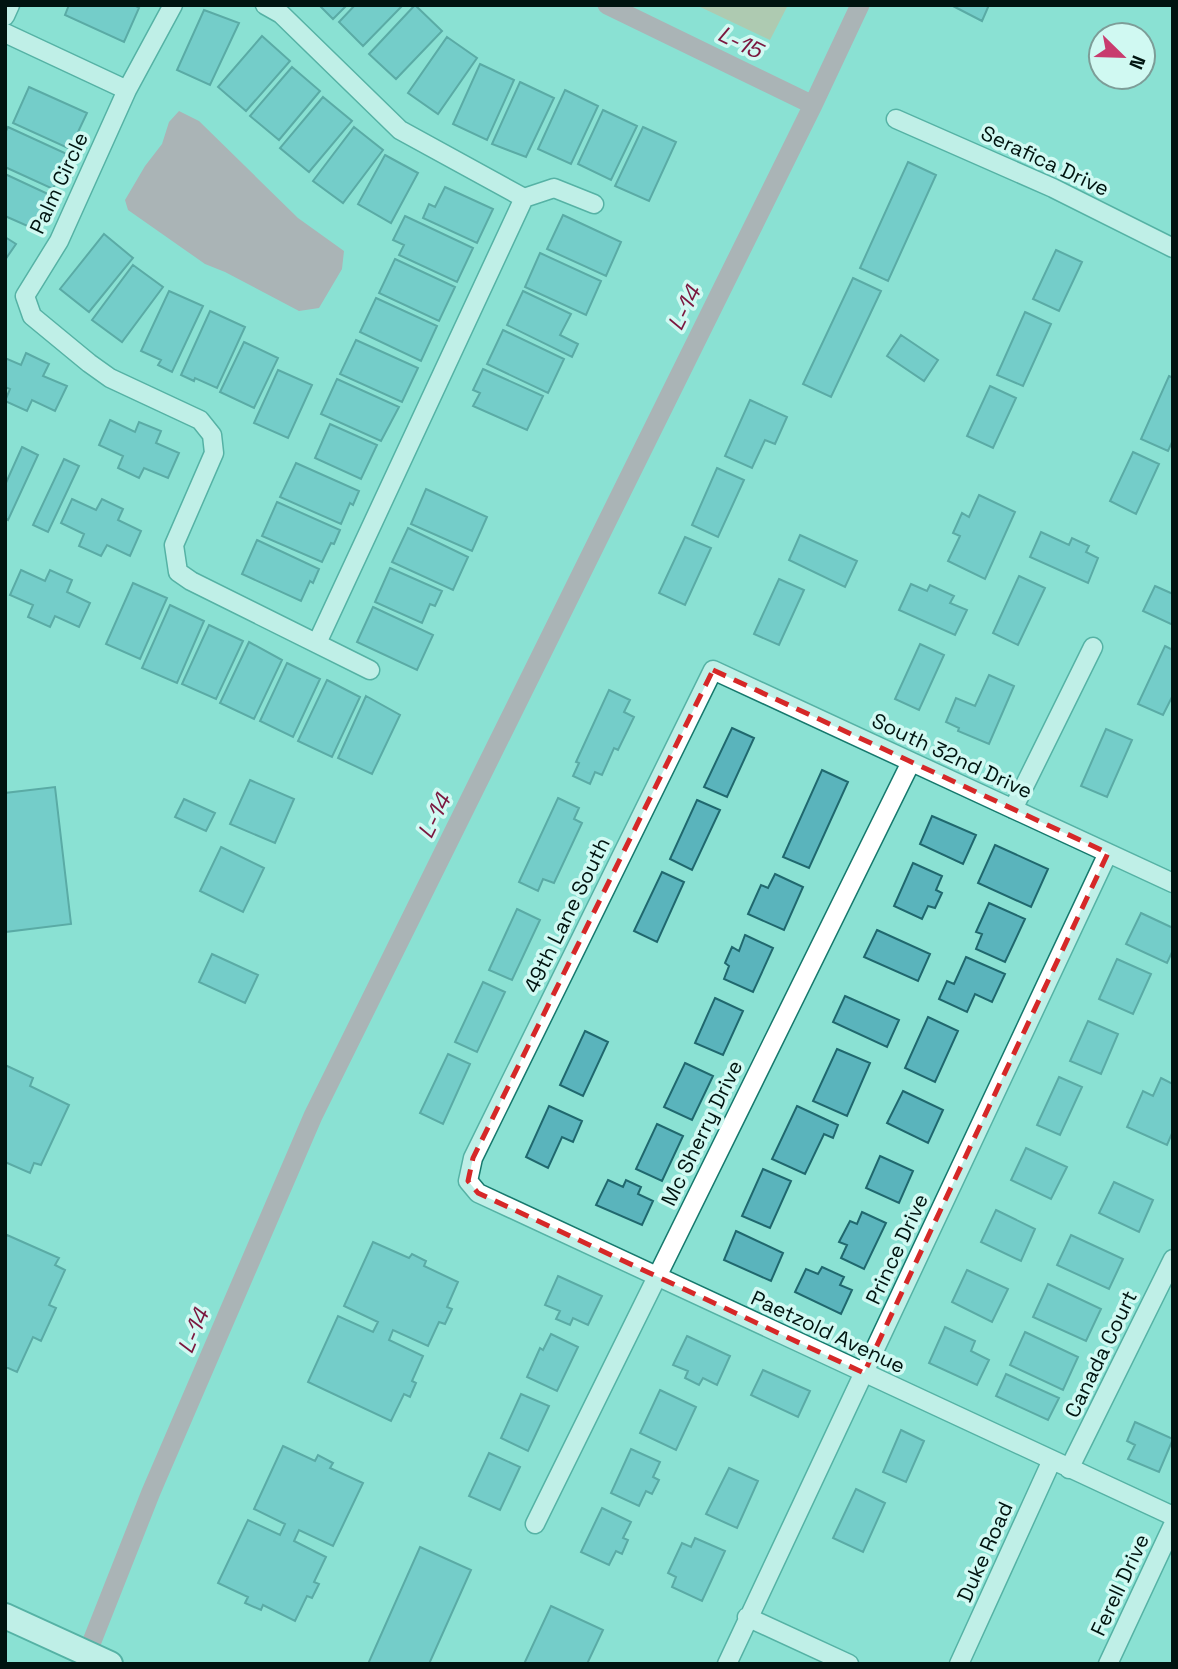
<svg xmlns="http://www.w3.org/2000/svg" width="1178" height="1669" font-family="'Space Grotesk',sans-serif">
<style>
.green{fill:#d9ae87}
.water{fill:#d07c93}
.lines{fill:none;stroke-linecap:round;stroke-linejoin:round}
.canal{stroke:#d07c93;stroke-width:19}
.building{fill:#5ab4bc;stroke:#20686e;stroke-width:2}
.minor-casing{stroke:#16796d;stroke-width:21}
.secondary-casing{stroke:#16796d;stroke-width:28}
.minor{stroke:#fff;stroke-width:18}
.secondary{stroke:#fff;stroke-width:24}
.marked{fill:none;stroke:#d62828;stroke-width:5;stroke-dasharray:14 9;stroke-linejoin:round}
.labels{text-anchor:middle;stroke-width:7;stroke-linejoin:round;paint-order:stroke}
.street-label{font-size:21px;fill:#001410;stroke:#d0f9f2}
.water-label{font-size:23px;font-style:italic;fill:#7b163e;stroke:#d0f9f2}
</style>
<rect width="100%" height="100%" fill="#8ae1d3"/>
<path class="green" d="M696 5H788L770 40Z"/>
<path class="water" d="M179 111 199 121 298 218 344 251 342 269 319 308 299 311 225 272 205 264 128 210 125 200 145 166 162 144 169 122Z"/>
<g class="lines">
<path class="canal" d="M607 5 813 105
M83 1664 151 1492 313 1116 813 105 860 5"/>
</g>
<path class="building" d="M69 5H134L139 8 124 42 65 15Z
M319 5H347L333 19Z
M355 5H403L363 46 339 22Z
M415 5 442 31 396 79 369 54Z
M951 5H989L982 21Z
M204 10 239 23 210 85 177 70Z
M262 36 290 61 246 111 218 87Z
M447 37 477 58 438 114 408 93Z
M480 64 514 80 487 140 453 124Z
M292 67 320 91 279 140 250 116Z
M520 82 554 98 526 157 492 144Z
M29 87 87 113 70 149 13 123Z
M565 90 598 106 571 164 538 149Z
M323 97 352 121 309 172 280 148Z
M603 110 637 126 611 180 578 164Z
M8 127 69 155 53 189 5 167V133Z
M354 127 383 150 343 203 313 181Z
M643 127 676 142 649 201 615 186Z
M385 155 418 173 391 223 358 204Z
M908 162 936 175 888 281 860 268Z
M5 174 48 194 32 228 5 216Z
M445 187 493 209 477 243 423 218 429 204 435 207Z
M563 215 621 242 606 276 547 249Z
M405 216 473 248 457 282 399 255 404 245 393 240Z
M104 234 133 258 89 312 60 289Z
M5 237 16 244 5 260Z
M1056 250 1082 262 1059 311 1033 299Z
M540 253 601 281 586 315 525 287Z
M395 259 455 287 439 321 379 293Z
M133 265 163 287 122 342 92 320Z
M853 278 881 291 831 397 803 384Z
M169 291 203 306 172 372 158 365 161 360 141 351Z
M523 291 571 314 560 335 578 344 572 357 507 325Z
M376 298 437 326 421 361 360 332Z
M210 311 245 327 217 388 195 378 194 381 181 375Z
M1025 312 1051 324 1023 386 997 375Z
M503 330 564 359 548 393 487 364Z
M901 335 938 360 924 381 887 356Z
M356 340 418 368 402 402 340 374Z
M244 342 278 358 254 408 220 392Z
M26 353 49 364 43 376 67 386 55 411 32 400 27 411 5 401 10 389 5 387V358L21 365Z
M483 369 543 396 527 430 473 406 480 393 473 390Z
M278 370 312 385 288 438 254 423Z
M1169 376 1173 378V440L1168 451 1141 439Z
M337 379 399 407 381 441 321 414Z
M990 386 1016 398 993 448 967 436Z
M750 400 787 417 775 444 765 440 752 468 725 456Z
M110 420 135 432 139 422 161 431 156 443 179 453 168 478 144 468 139 478 118 468 123 456 99 445Z
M330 424 377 445 361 479 315 458Z
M22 447 38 455 8 520 5 518V485Z
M1133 452 1159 464 1136 514 1110 501Z
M64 459 79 466 48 532 33 525Z
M296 463 359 491 353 505 350 503 341 524 280 497Z
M717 468 744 480 718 537 692 525Z
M426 489 487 517 472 551 411 524Z
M979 495 1015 512 985 579 948 561 960 536 953 533 962 513 969 517Z
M72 499 96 510 102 499 123 509 118 520 141 531 130 556 107 545 101 556 79 546 84 534 61 523Z
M277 502 340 530 334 544 331 543 322 562 262 536Z
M408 528 468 557 453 590 392 562Z
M1041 532 1069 545 1072 538 1089 546 1086 552 1098 558 1088 583 1030 557Z
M800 535 857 561 845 587 789 560Z
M685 537 711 548 685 605 659 593Z
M257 540 319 569 313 583 310 581 301 601 242 574Z
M390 568 442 591 435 606 430 604 422 623 375 602Z
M21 570 45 581 50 570 72 580 67 592 90 603 79 627 55 616 50 627 28 617 33 605 10 595Z
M1019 576 1045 588 1018 645 993 633Z
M779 579 804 590 779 645 754 634Z
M133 583 167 598 140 659 106 644Z
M911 584 927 591 930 585 954 596 950 603 967 610 955 635 899 610Z
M1155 586 1173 594V625L1143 611Z
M170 605 204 621 177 683 142 668Z
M373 607 433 635 417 670 357 642Z
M209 625 243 641 216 699 182 684Z
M249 642 282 660 254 719 220 703Z
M920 644 944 655 919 710 895 699Z
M1165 646 1173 650V695L1163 715 1138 704Z
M287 663 320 679 293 737 260 721Z
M989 675 1014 686 989 744 958 731 959 728 946 722 956 698 975 706Z
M327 680 360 697 332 757 298 741Z
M609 690 630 700 624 712 634 717 618 750 614 748 602 775 595 772 590 784 573 776 579 763 576 762Z
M366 696 400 715 372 774 338 758Z
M732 728 754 738 727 797 704 787Z
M1106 729 1132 740 1107 797 1081 786Z
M822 770 848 782 809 868 783 857Z
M250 780 294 799 275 843 230 824Z
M55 787 71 924 5 932V793Z
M558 798 579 808 574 819 582 823 554 883 543 879 538 891 519 882Z
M184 799 215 813 206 831 175 817Z
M697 800 720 810 692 870 670 859Z
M932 816 976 835 963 864 920 844Z
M995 845 1048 869 1031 907 978 883Z
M221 847 264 868 243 912 200 891Z
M913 863 942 876 936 890 942 893 935 908 928 906 922 919 894 906Z
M662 872 684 882 657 942 634 931Z
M775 874 803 887 784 930 748 914 761 885 768 888Z
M989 903 1025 919 1005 962 976 949 982 934 976 932Z
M517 909 540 920 512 980 489 970Z
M1141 913 1173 928V950L1167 963 1126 944Z
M877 930 930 954 918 981 864 957Z
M745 935 773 948 753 992 724 979 729 966 725 963 732 947 739 951Z
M212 954 258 975 245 1003 199 982Z
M966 957 1005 974 992 1002 975 994 967 1012 939 999 947 981 954 984Z
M1117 959 1151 974 1133 1014 1099 999Z
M483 982 505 992 477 1052 455 1042Z
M845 996 899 1020 887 1047 833 1022Z
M715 998 743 1011 723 1055 695 1043Z
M928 1017 958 1031 935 1082 905 1068Z
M1088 1021 1118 1034 1101 1074 1070 1061Z
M585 1031 608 1042 583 1096 560 1085Z
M837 1049 870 1063 847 1116 813 1101Z
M448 1054 470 1064 443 1124 420 1113Z
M685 1063 713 1076 692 1120 664 1107Z
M5 1065 33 1078 30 1086 69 1105 41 1165 34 1163 30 1173 5 1162Z
M1059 1077 1082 1087 1060 1135 1037 1125Z
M1161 1078 1173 1084V1131L1167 1145 1127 1127 1143 1091 1153 1096Z
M903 1091 943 1110 928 1143 887 1123Z
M549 1106 582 1121 573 1142 562 1137 548 1168 526 1157Z
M797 1106 838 1125 833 1138 824 1134 805 1174 772 1159Z
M657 1124 683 1136 662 1181 636 1169Z
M1026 1148 1067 1167 1051 1199 1011 1180Z
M880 1156 913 1171 899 1203 866 1188Z
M763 1169 791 1181 770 1228 742 1216Z
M608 1180 623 1187 626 1180 641 1187 638 1194 653 1201 642 1225 596 1205Z
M1114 1182 1153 1200 1139 1232 1099 1213Z
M996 1210 1035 1229 1021 1261 981 1242Z
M862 1212 886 1223 864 1269 841 1258 847 1245 839 1242 850 1221 857 1224Z
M736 1231 783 1253 771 1281 724 1260Z
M7 1235 59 1258 55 1265 65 1270 49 1305 56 1308 41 1341 33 1337 17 1372 6 1367 5 1370V1240Z
M1071 1235 1123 1259 1109 1289 1057 1265Z
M373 1242 409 1258 412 1254 426 1261 424 1266 458 1282 447 1307 452 1309 445 1324 439 1322 428 1346 393 1330 389 1340 423 1356 412 1381 416 1383 410 1397 404 1394 391 1421 308 1382 338 1316 373 1332 378 1322 344 1306Z
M822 1267 844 1277 840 1285 852 1290 841 1314 795 1292 806 1269 818 1274Z
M967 1270 1008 1289 992 1322 952 1302Z
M558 1276 602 1296 588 1325 573 1318 570 1325 556 1319 560 1311 545 1305Z
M1048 1284 1101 1309 1086 1341 1033 1317Z
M945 1327 975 1341 971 1351 989 1360 977 1385 929 1363Z
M1025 1332 1078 1357 1063 1390 1010 1365Z
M551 1334 578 1347 557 1391 527 1377 540 1348 543 1350Z
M687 1336 730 1356 717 1385 703 1378 699 1385 685 1378 688 1371 673 1365Z
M763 1370 810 1391 798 1417 751 1395Z
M1006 1374 1059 1398 1048 1420 996 1396Z
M660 1390 696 1407 676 1450 640 1433Z
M521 1394 549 1406 528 1451 501 1438Z
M1135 1422 1173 1439 1159 1472 1128 1459 1135 1445 1127 1441Z
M901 1430 924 1441 906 1482 883 1472Z
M283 1446 315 1461 318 1455 333 1463 330 1468 363 1483 333 1546 299 1530 294 1541 326 1557 314 1582 319 1584 312 1598 307 1596 295 1621 263 1605 261 1610 245 1603 248 1597 218 1583 248 1520 280 1535 285 1524 254 1509Z
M631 1449 660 1462 653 1477 659 1480 652 1494 646 1491 639 1506 611 1493Z
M489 1453 520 1467 500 1510 469 1496Z
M729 1468 758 1481 737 1528 706 1514Z
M856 1489 885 1503 863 1552 833 1538Z
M602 1508 631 1522 623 1538 628 1540 622 1554 616 1551 609 1565 581 1552Z
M695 1538 725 1551 702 1601 672 1587 676 1577 668 1573 682 1543 691 1547Z
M420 1547 471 1570 429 1664H368Z
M551 1606 603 1630 587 1664H524Z"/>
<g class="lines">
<defs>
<path id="minor" d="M173 5 127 90 59 241 25 296 32 316 89 363 110 378 200 420 212 435 214 453 174 545 178 572 191 581 370 670
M265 5 281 14 400 130 524 198
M5 16 10 5
M5 33 127 90
M896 119 1053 188 1173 248
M317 643 524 198 554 188 594 204
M1013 809 1093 647
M1173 883 713 670 473 1158 468 1181 478 1193 1173 1516
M1069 1469 1173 1259
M535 1524 911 762
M747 1617 849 1664
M727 1664 1108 853
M959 1664 1052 1460
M1108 1664 1173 1525"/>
<path id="secondary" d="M5 1616 110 1664"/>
</defs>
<use href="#minor" class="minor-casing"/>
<use href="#secondary" class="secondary-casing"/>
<use href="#minor" class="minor"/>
<use href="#secondary" class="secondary"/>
</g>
<path d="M0 0H1178V1669H0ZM713 670 1108 853 864 1373 478 1193 468 1181 473 1158Z" fill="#8ae1d3" fill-opacity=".55" fill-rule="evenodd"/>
<path class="marked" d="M713 670 1108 853 864 1373 478 1193 468 1181 473 1158Z"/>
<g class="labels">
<g class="street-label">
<text transform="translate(1045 161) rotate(25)" y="7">Serafica Drive</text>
<text transform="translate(59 183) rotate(-65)" y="7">Palm Circle</text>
<text transform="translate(952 756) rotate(25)" y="7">South 32nd Drive</text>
<text transform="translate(567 915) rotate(-64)" y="7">49th Lane South</text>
<text transform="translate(702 1133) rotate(-64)" y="7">Mc Sherry Drive</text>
<text transform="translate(897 1249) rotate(-65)" y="7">Prince Drive</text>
<text transform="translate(828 1332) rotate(25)" y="7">Paetzold Avenue</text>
<text transform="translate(1101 1354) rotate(-64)" y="7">Canada Court</text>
<text transform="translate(985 1552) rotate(-66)" y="7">Duke Road</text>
<text transform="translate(1120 1585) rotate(-65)" y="7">Ferell Drive</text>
</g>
<g class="water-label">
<text transform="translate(740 42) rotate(26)" y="8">L-15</text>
<text transform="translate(684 308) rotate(-64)" y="8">L-14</text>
<text transform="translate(434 816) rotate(-64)" y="8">L-14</text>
<text transform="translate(193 1331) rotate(-67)" y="8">L-14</text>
</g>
</g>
<rect width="1178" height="1669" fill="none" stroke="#001410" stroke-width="14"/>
<g transform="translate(1122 56) rotate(113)"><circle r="33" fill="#d0f9f2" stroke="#7d9d98" stroke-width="2"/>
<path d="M0-5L12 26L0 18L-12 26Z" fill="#c83c6e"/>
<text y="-10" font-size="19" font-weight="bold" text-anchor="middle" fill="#001410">N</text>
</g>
</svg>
